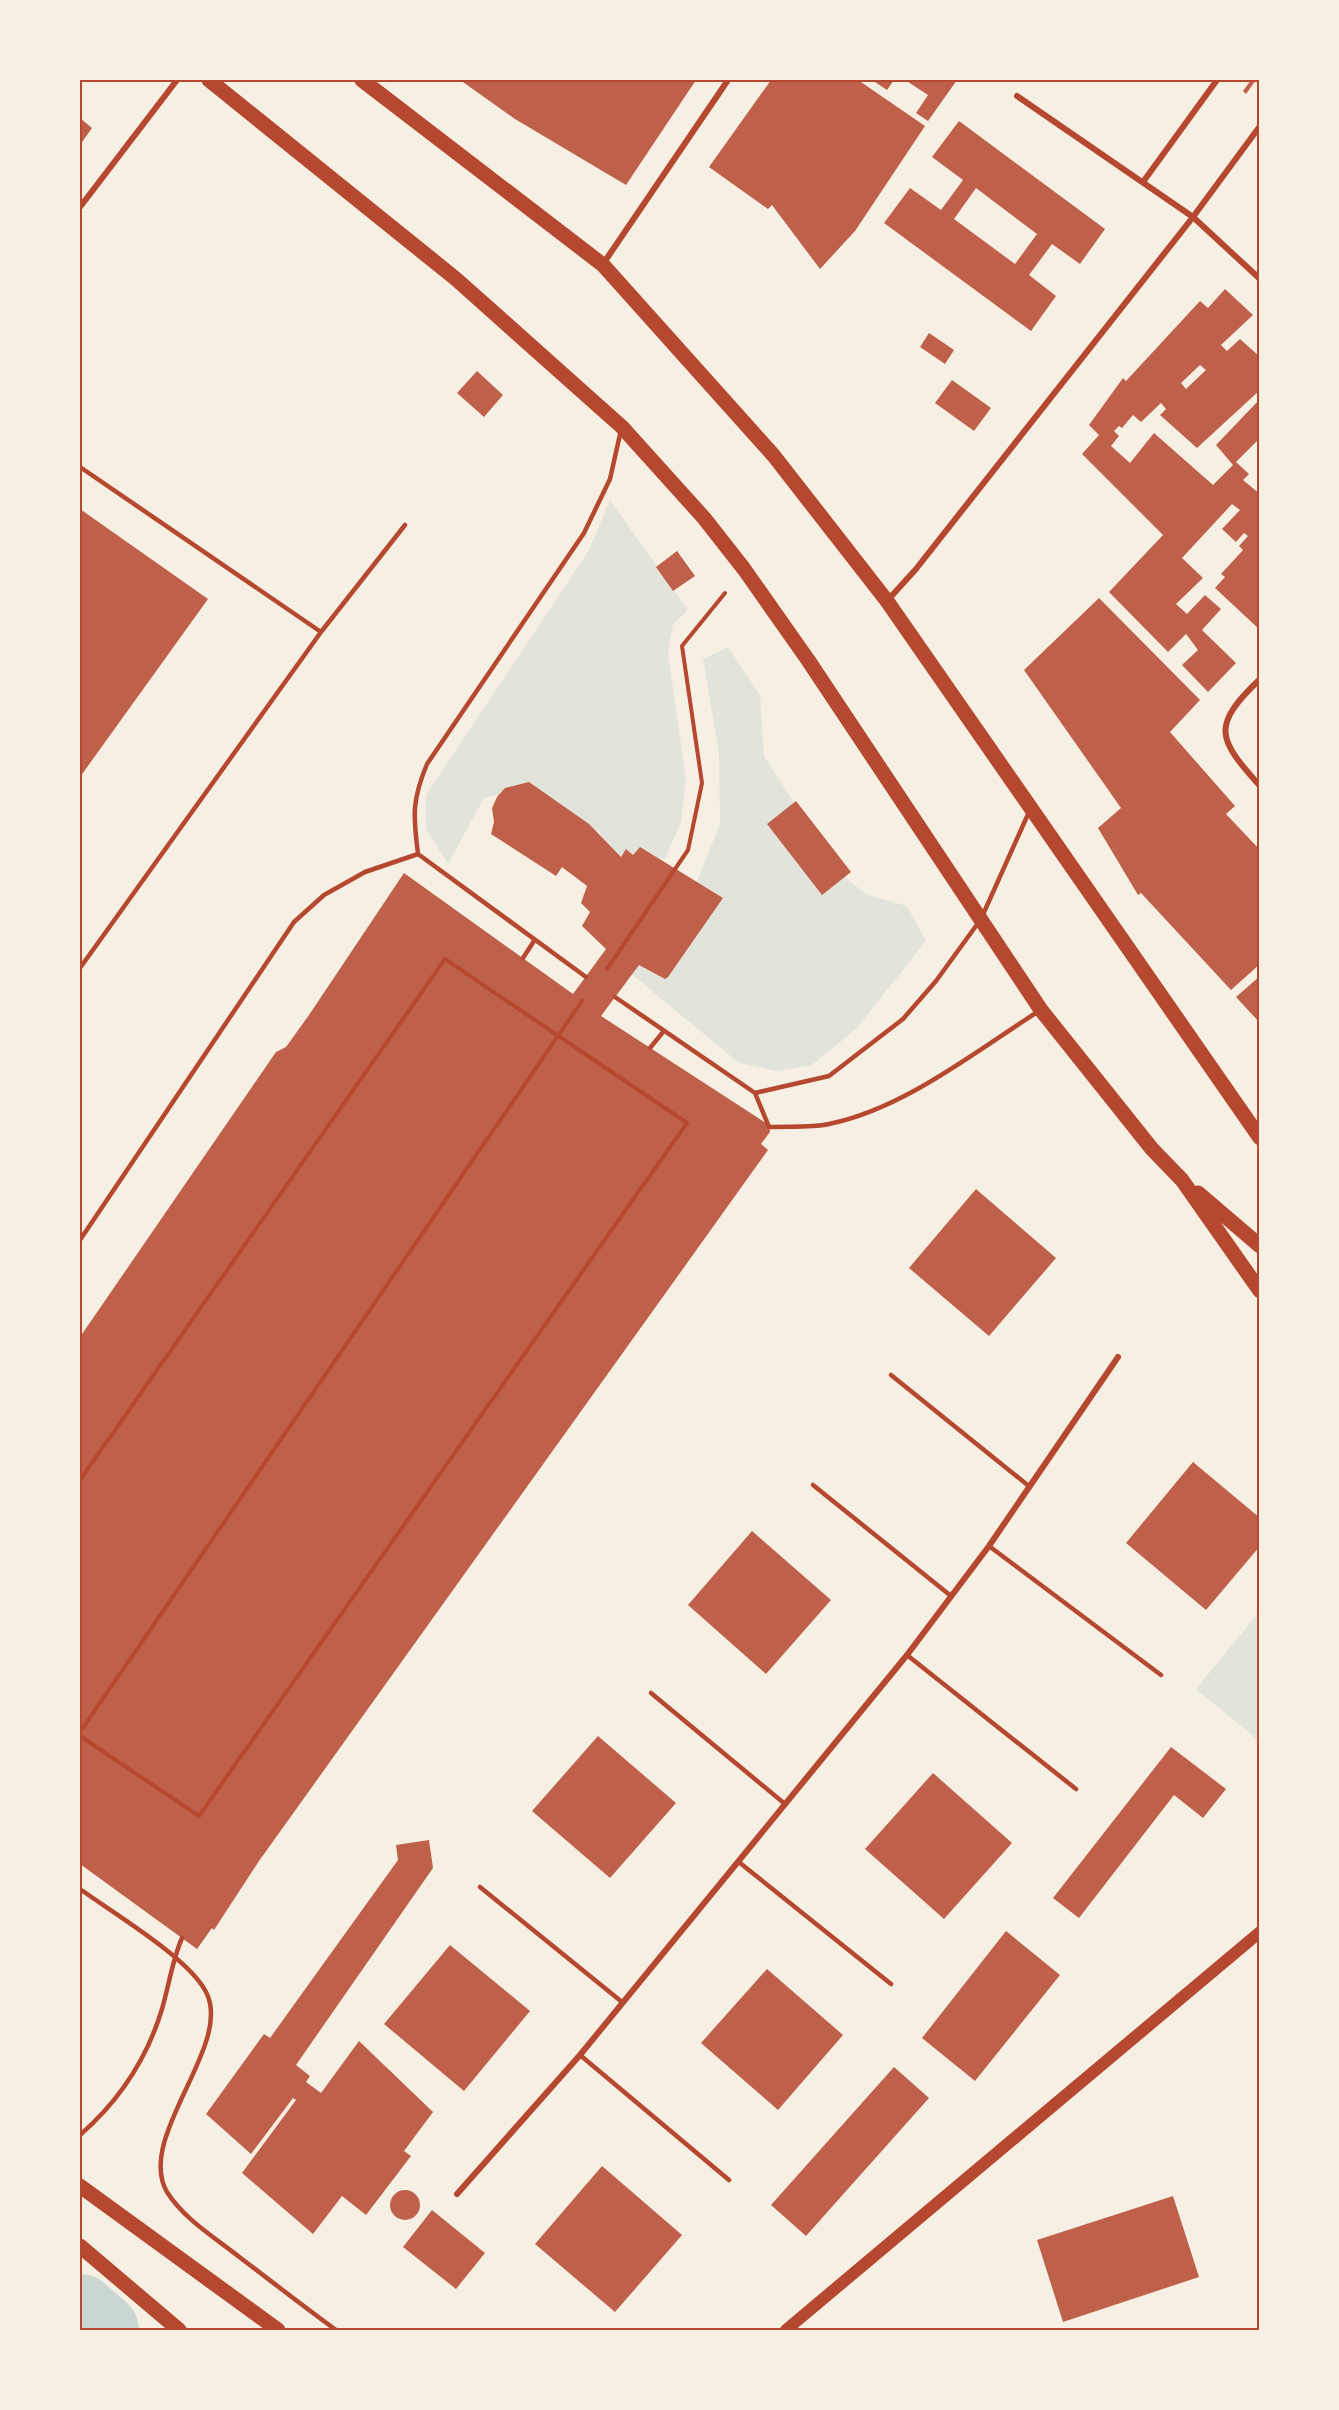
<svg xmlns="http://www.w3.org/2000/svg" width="1339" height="2410" font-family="'Work Sans',sans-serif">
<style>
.green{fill:#e2e4dc}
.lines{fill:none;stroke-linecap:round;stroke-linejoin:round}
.river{stroke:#c9d6d2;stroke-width:74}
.building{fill:#bf614a;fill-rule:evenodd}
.path{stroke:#b5482f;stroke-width:4}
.service{stroke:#b5482f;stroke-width:4.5}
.minor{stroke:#b5482f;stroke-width:6}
.secondary{stroke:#b5482f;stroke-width:12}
.primary{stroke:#b5482f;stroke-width:15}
.neatline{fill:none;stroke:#b5482f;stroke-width:2}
</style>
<rect width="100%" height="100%" fill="#f6efe4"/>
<path class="green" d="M610 500 688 610 673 624 668 654 686 779 681 822 665 859 602 854 600 831 571 836 512 792 484 798 448 864 426 829V795L589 550Z
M728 647 760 695 764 756 840 874 868 895 907 906 926 941 856 1029 812 1065 777 1071 739 1063 629 972 695 886 720 824 719 753 703 659Z
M1259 1612V1741L1196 1689Z"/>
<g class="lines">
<path class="river" d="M80 2311 102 2330"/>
</g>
<path class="building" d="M460 80H696L626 185 515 119Z
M771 80H858L925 126 855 231 820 269 772 205 768 209 709 167Z
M872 80H894L887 90Z
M905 80H957L928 121 916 113 928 95Z
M1251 80H1256L1246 94 1243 91Z
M80 118 92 128 80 145Z
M959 121 1105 229 1080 264 1052 244 1029 275 1056 296 1031 331 884 223 910 188 941 210 963 180 932 157ZM976 188 1037 234 1015 264 954 219Z
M1225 289 1253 315 1221 345 1227 351 1240 339 1260 357V390L1197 448 1160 415 1166 409 1161 403 1141 422 1133 415 1122 428 1119 426 1114 431 1119 436 1111 446 1130 463 1154 433 1213 485 1233 465 1216 445 1260 399V438L1236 462 1249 474 1243 480 1260 494V630L1215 588 1225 577 1221 574 1243 550 1239 546 1248 536 1244 533 1236 542 1222 529 1240 510 1232 504 1182 558 1203 578 1176 604 1187 614 1205 595 1221 609 1202 630 1236 663 1208 692 1182 665 1198 650 1186 634 1168 652 1109 592 1163 535 1082 454 1099 435 1089 425 1123 378 1126 381 1200 301 1208 308ZM1200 365 1206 370 1186 389 1181 383Z
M929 333 954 350 945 364 920 347Z
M477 371 503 395 484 417 457 393Z
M952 380 991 408 974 431 935 403Z
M80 509 208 599 80 777Z
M677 551 695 576 673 591 656 567Z
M1099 598 1200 700 1170 732 1235 806 1226 814 1260 850V964L1231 990 1141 893 1138 895 1098 828 1121 808 1024 670Z
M529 782 589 824 621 857 626 849 633 855 640 847 723 898 668 977 665 979 639 965 601 1016 769 1125 770 1132 761 1144 768 1150 259 1861 214 1930 212 1928 197 1949 80 1864V1337L276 1052 286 1047 309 1015 404 873 573 994 606 949 582 926 590 912 581 903 587 886 562 867 556 876 491 834 494 822 492 808 497 797 505 788Z
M796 801 851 872 822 895 767 824Z
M1260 976V1023L1236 997Z
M976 1189 1056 1258 989 1336 909 1268Z
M1193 1462 1260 1518V1546L1206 1610 1126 1543Z
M752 1531 831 1600 766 1674 688 1605Z
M598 1736 676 1803 610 1878 532 1811Z
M1171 1747 1226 1789 1203 1818 1174 1795 1079 1918 1053 1898Z
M933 1773 1012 1843 944 1919 865 1849Z
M429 1840 433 1868 296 2065 310 2076 306 2082 321 2093 359 2041 433 2112 404 2151 411 2156 366 2215 342 2196 313 2234 242 2173 296 2100 293 2098 251 2154 206 2114 264 2034 270 2038 398 1860 396 1845Z
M1006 1931 1060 1975 975 2081 922 2038Z
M450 1945 530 2011 464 2091 384 2024Z
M767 1969 843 2035 778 2110 701 2043Z
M894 2067 929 2098 806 2236 771 2205Z
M602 2166 682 2235 615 2312 535 2244Z
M390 2205a15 15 0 1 1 30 0a15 15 0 1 1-30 0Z
M1173 2196 1199 2277 1063 2322 1037 2240Z
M432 2210 485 2253 456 2289 403 2247Z"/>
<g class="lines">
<path class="path" d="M607 969 688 850 702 783 682 646 725 593
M80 1480 445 959 687 1123 199 1816 80 1736
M80 1732 582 1001"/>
<path class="service" d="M80 467 321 632
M523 958 534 941
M80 968 321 632 405 525
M586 977 418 854C413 815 412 800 427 764L584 533 610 479 621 430
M615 997 755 1093 769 1127C789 1126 810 1128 829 1124 904 1109 976 1051 1039 1011
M650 1048 663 1032
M755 1093 829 1076 903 1019 936 981 981 919 1029 812
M80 1240 294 922 324 895 365 872 418 854
M891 1375 1030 1487
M813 1485 951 1596
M989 1546 1161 1675
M907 1655 1076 1789
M651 1693 785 1804
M740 1863 891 1984
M480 1887 622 2002
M80 1889C113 1913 189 1958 206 1992 234 2045 135 2137 167 2192 184 2219 214 2237 238 2256 271 2281 303 2306 336 2330
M580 2055 729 2180
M80 2135C119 2101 147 2059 162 2009 169 1985 172 1961 182 1938"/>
<path class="minor" d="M1017 96 1193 217 1260 279
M1143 182 1217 80
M80 207 177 80
M603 264 728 80
M887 601 916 569 1193 217 1260 126
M1260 679C1211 726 1217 738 1260 786
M457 2194 580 2055 907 1655 989 1546 1118 1357"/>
<path class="secondary" d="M786 2330 1260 1932"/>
<path class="primary" d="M209 80 456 279 622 427 704 518 744 569 808 660 1041 1010 1152 1149 1182 1180 1260 1291
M362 80 603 265 774 456 887 601 1260 1138
M1198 1193 1260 1246
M80 2186 278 2330
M80 2246 179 2330"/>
</g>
<rect width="1339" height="2410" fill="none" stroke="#f6efe4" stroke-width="162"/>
<rect x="81" y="81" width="1177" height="2248" class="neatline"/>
</svg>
